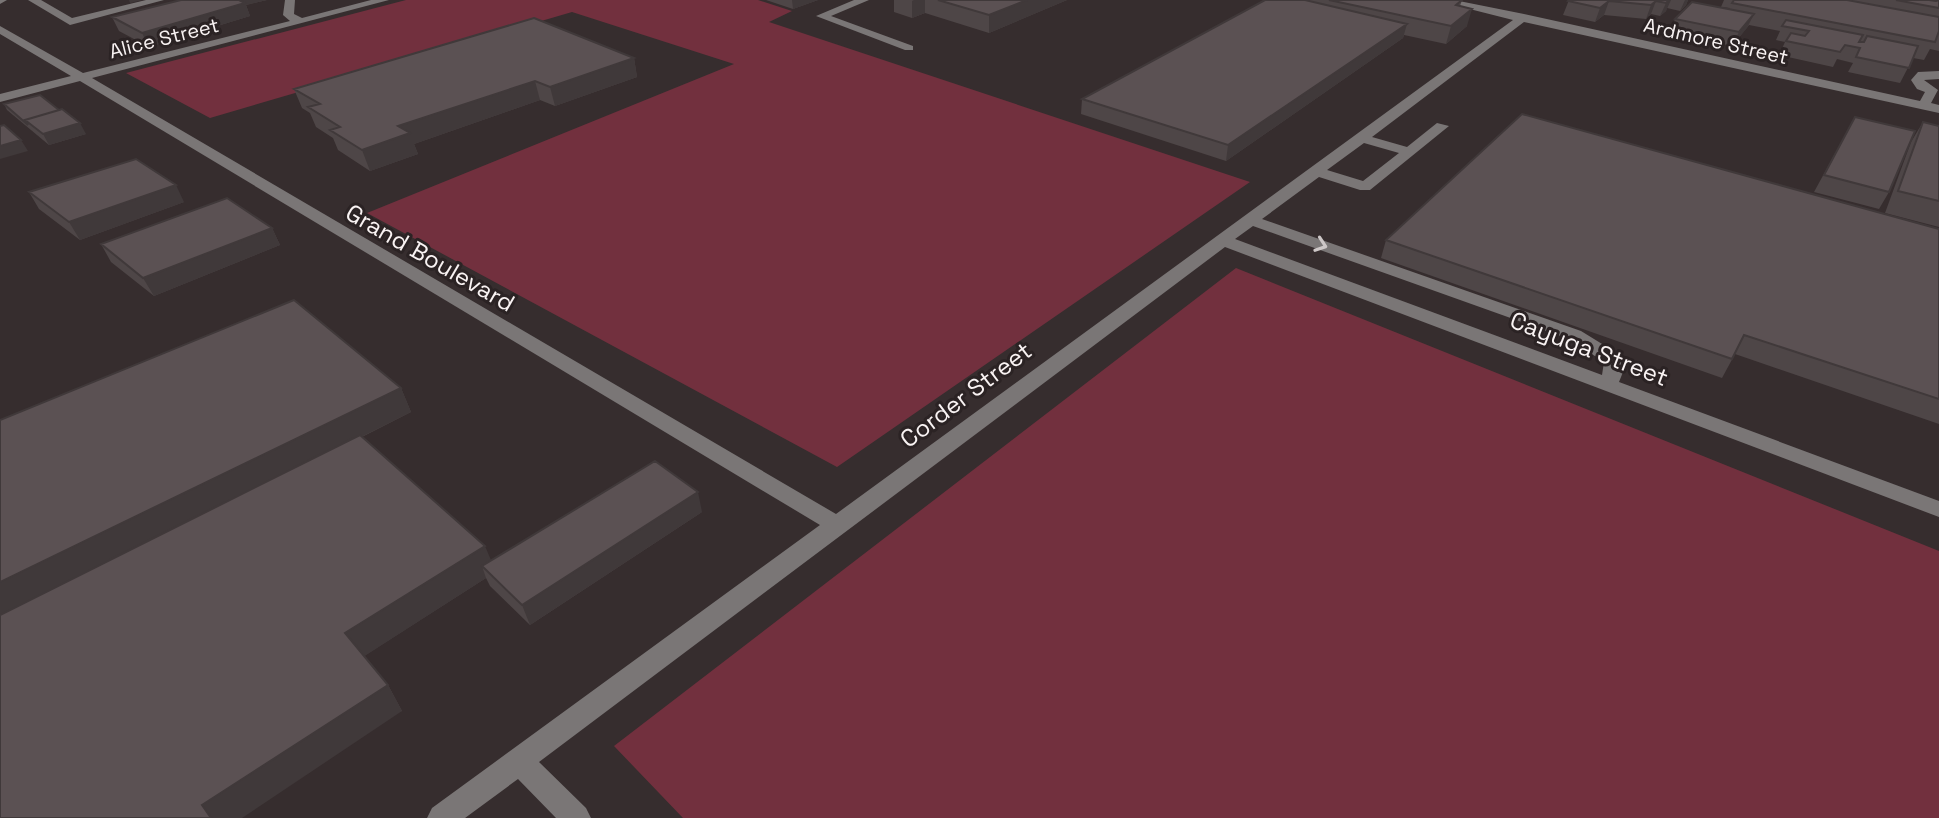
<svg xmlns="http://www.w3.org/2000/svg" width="1939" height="818" font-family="'Space Grotesk',sans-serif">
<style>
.green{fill:#72303e}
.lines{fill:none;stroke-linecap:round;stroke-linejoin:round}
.minor{fill:#7a7676;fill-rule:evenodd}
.wall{fill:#4e4647}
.shaded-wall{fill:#40393a}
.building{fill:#5b5153;stroke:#40393a;stroke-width:2}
.oneway{stroke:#cdc7c7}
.labels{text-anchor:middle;stroke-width:6;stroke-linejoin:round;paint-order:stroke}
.far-street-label{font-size:20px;fill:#f9f3f3;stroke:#2b2324}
.street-label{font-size:24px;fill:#f9f3f3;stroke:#2b2324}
</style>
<rect width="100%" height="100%" fill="#362d2e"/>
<path class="green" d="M406 0H758L792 11 769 22 1250 182 837 467 367 213 734 64 572 12 210 118 126 73Z
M1236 268 1939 551V818H683L614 746Z"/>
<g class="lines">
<path class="minor" d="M0 0H7L0 4Z
M28 0H41L72 18 146 0H164L70 25Z
M285 0H295L294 14 302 18 371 0H389L92 78 836 514 1513 20 1434 0H1454L1524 14 1920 101 1925 92 1917 89 1911 80 1918 72 1939 71V79L1924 80 1938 90 1931 103 1939 105V113L1524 22 1372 137 1407 147 1437 123 1449 126 1370 190H1360L1319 177 1262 219 1581 331 1620 355 1625 367 1619 382 1939 501V517L1225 247 539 762 586 808 591 818H556L518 779 465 818H427L432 808 820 525 80 81 0 102V94L71 76 0 34V26L83 73 290 21 283 15ZM1364 143 1399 153 1363 181 1327 170ZM1253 226 1569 339 1604 362 1602 375 1235 239Z
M854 0H869L831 16 913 46V50H905L816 16Z"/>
</g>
<path class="wall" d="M181 0H267L246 5 250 16 149 47 119 31 112 17Z
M766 0H818L793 9Z
M894 0H1067L989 33 925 13 912 18 894 12Z
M1265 0H1462L1460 6 1467 26 1446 44 1404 35 1403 38 1226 161 1081 114 1082 99Z
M1569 0H1688L1686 5 1680 11 1667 8 1666 11 1660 16 1651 14 1646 19 1604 15 1595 22 1563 15Z
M1724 0H1939V51L1930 49 1924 60 1913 58 1900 83 1848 72 1853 63 1837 59 1833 67 1779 55 1785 42 1776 40 1780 31 1749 25 1732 46 1670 33 1675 19 1729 9 1730 8 1721 7Z
M634 58 637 77 555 106 540 100 414 144 418 154 370 171 338 150 333 138 316 127 310 113 302 108 294 89Z
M4 104 86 134 49 145 7 110Z
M1855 117 1889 192 1879 209 1814 192Z
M1923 122 1939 126V227L1885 213 1911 142Z
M29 192 184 202 80 240 39 209Z
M272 228 280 245 154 296 111 262 101 244Z
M1939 229V424L1735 354 1722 378 1381 258 1386 240Z
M401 388 411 412 362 437 491 561 702 512 530 625 490 586 486 578 364 656 388 685 402 711 0 818Z"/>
<path class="shaded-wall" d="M129 0H143L130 3Z
M235 0H267L246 5 250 16 149 47 142 33Z
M792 0H818L793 9Z
M914 0H925V13L912 18V1Z
M1027 0H1067L989 33V15Z
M1669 0H1671L1666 11 1660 16 1666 3Z
M1685 0H1688L1686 5 1680 11Z
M1609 1 1604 15 1595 22 1600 8Z
M1656 1 1651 14 1646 19 1651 5Z
M1472 9 1467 26 1446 44 1451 26Z
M1754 14 1747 28 1732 46 1739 32Z
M1407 24 1403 38 1226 161 1228 145Z
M634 58 637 77 555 106 550 87Z
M535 81 540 100 414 144 418 154 370 171 362 150 398 126Z
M80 123 86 134 49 145 43 134Z
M21 140 28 151 0 159V146Z
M176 185 184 202 80 240 69 222Z
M272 228 280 245 154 296 143 278Z
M401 388 411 412 0 618V582Z
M698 492 702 512 530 625 522 605Z
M485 546 496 572 482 566 486 578 360 659 345 633Z
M388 685 402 711 242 818H211L202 805Z"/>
<path class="building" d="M181 0H239L245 3 142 33 112 17Z
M938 0H1027L989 15Z
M1265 0H1305L1407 24 1228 145 1082 99Z
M1329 0H1462L1456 5 1472 9 1451 26Z
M1569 0H1669L1666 3 1656 1 1651 5 1609 1 1600 8 1568 1Z
M1734 0H1847L1939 17V31L1935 42 1732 3Z
M1896 0H1929L1936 1 1939 0V8Z
M1692 2 1754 14 1739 32 1675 19Z
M534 18 634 58 550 87 535 81 398 126 410 133 362 150 330 130 340 127 308 107 320 104 294 89Z
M1786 20 1863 35 1859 42H1864L1867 36 1918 46 1909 68 1856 57 1860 48 1845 45 1840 52 1786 41 1791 33 1805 36 1809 31 1782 26Z
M40 95 59 110 25 120 28 125 4 104Z
M62 109 80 123 43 134 25 120Z
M1522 114 1939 229V399L1744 335 1732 359 1386 240Z
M1855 117 1915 131 1889 192 1824 175Z
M1923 122 1939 126V201L1898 191Z
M4 125 21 140 0 146V126Z
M136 159 176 185 69 222 29 192Z
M227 198 272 228 143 278 101 244Z
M294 300 401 388 0 582V420Z
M360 435 485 546 345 633 388 685 202 805 211 818H0V615Z
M655 461 698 492 522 605 482 566Z"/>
<defs><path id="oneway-chevron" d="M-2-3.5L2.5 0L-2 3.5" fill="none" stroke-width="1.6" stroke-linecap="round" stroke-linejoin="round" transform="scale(2)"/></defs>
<use class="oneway" href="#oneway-chevron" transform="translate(1321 245) rotate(19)"/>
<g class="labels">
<g class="far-street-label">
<text transform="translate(164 38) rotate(-14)" y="7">Alice Street</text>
<text transform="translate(1716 41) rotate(13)" y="7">Ardmore Street</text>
</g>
<g class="street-label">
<text transform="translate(430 258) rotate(30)" y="8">Grand Boulevard</text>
<text transform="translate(1589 349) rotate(21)" y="8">Cayuga Street</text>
<text transform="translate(966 395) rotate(-37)" y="8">Corder Street</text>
</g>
</g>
</svg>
